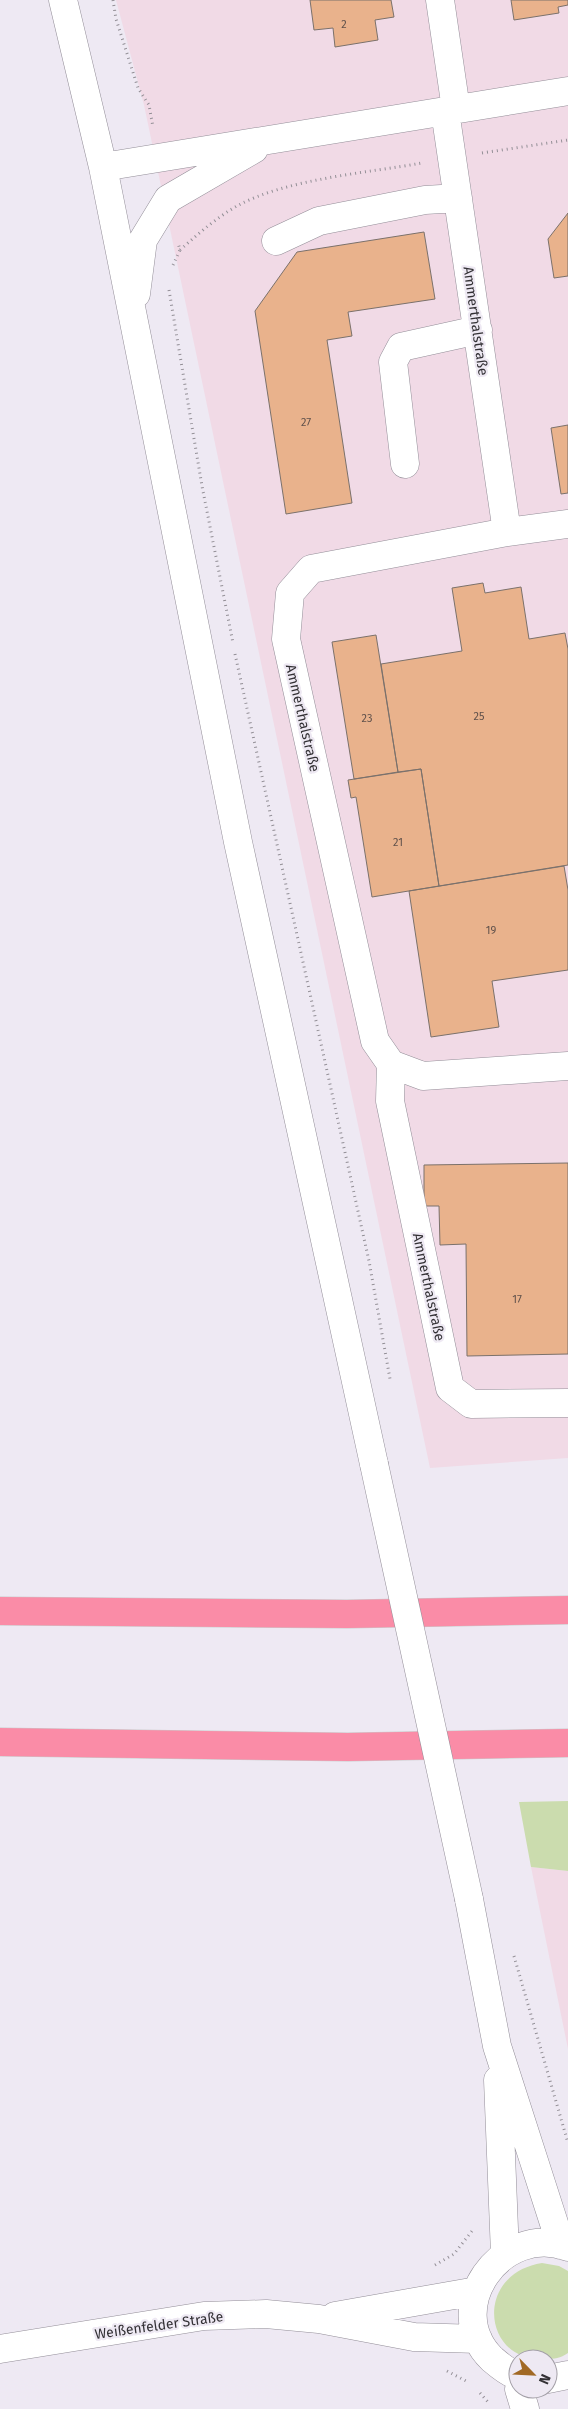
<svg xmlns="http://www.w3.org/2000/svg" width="568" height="2409" font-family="'Fira Sans',sans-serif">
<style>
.commercial{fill:#f1dae6}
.green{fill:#cbdcae}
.building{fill:#e9b28c;stroke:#7b716b}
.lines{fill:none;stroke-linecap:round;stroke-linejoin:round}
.minor-casing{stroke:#938e98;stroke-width:29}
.highway-casing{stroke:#cac9ca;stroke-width:29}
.path{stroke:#938f96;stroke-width:3;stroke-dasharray:1 4;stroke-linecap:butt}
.minor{stroke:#fff;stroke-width:28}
.highway{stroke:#fa8ca7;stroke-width:28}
.minor-bridge-casing{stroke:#938e98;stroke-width:29;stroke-linecap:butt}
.minor-bridge{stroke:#fff;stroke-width:28}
.labels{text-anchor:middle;stroke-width:4.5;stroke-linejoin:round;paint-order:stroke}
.number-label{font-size:11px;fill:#60514b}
.street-label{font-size:14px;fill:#333135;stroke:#eee9f3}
</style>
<rect width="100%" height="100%" fill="#eee9f3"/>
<path class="commercial" d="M116 0H568V1458L430 1468 144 105Z
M531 1867 568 1871V2049Z"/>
<path class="green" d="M568 1801V1871L531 1867 519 1802Z
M542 2263 559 2266 568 2271V2353C558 2360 551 2359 540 2359 483 2359 474 2274 542 2263Z"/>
<path class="building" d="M310 0H391L394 17 375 20 378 40 335 47 333 28 314 30Z
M511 0H568V5L558 7 559 13 514 20Z
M568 213V276L554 278 548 239Z
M424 232 435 299 348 312 352 336 327 340 352 503 286 514 255 311 297 252Z
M568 425V493L561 494 551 428Z
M483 583 485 593 521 587 529 639 565 633 568 649V865L439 886 421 769 398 772 381 664 462 651 452 588Z
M376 635 398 772 354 779 332 642Z
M421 769 439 886 372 897 356 797 351 798 348 780Z
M564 866 568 890V970L492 981 499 1027 431 1037 409 891Z
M568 1163V1354L467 1356 466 1244 440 1245 439 1206H424V1165Z"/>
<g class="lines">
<defs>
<path id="minor" d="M63 0 103 167 238 842 374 1464
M440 0 456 109
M445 111 507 532
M103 167 568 91
M276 241 319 221 425 200 458 198
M136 294 143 240 168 199 254 149
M405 464 393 362 401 347 478 330
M568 524 507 532 311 569 290 593 286 639 375 1041 391 1064 423 1076 568 1066
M391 1064 390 1101 450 1388 471 1404 568 1403
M469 1899 497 2046 561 2245
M498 2080 505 2254
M335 2316 477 2291
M0 2349 204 2316 266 2314 319 2319 414 2337 478 2339
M518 2376C508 2373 499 2365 492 2359 440 2308 502 2222 568 2247
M548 2379 568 2375
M519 2389 525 2409"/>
<path id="highway" d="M0 1611 347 1614 568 1610
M0 1742 348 1747 568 1743"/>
</defs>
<use href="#minor" class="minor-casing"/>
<use href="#highway" class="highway-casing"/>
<path class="path" d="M113 0 116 19 138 88 149 105 153 127
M482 153 568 140
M180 250C198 234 216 218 237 206 286 179 366 173 422 163
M173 265 180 250 178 243
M169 290 202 486 233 643
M235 654 369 1261 390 1379
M514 1956 568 2143
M435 2265 454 2254 472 2231
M447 2371 468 2382
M480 2393 489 2403"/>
<use href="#minor" class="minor"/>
<use href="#highway" class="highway"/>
<defs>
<path id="minor-bridge" d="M374 1464 469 1899"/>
</defs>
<use href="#minor-bridge" class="minor-bridge-casing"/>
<use href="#minor-bridge" class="minor-bridge"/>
</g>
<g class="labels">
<g class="number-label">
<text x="344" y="28">2</text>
<text x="306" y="426">27</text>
<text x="479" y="720">25</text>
<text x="367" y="722">23</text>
<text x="398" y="846">21</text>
<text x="491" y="934">19</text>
<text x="517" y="1303">17</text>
</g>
<g class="street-label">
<text transform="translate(476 321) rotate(82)" y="5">Ammerthalstraße</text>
<text transform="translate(303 718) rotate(77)" y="5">Ammerthalstraße</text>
<text transform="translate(429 1287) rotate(78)" y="5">Ammerthalstraße</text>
<text transform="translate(159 2325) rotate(-8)" y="5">Weißenfelder Straße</text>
</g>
</g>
<g transform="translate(533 2374) rotate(114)"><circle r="24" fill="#eee9f3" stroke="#a39fa7"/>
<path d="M0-4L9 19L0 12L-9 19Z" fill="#a16925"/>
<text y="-8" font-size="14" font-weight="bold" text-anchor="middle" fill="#333135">N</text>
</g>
</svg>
